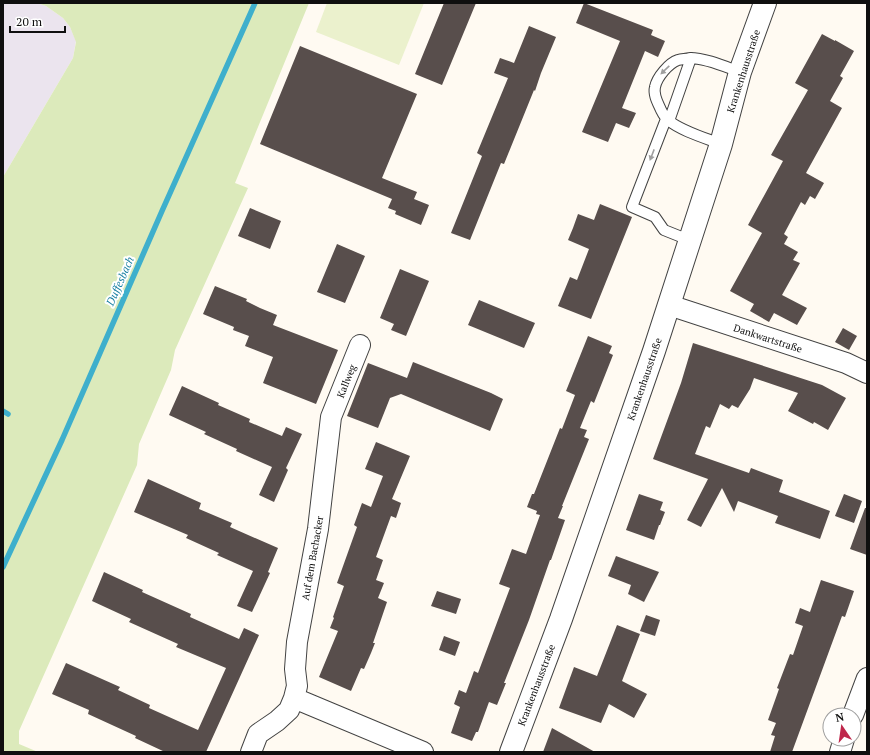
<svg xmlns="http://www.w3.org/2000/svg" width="870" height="755" font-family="'PT Serif',serif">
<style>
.industrial{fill:#ebe4ee}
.green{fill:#dceabb}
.pitch{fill:#ebf1cd}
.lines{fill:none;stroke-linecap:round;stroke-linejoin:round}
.stream{stroke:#3eafcc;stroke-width:5.5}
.building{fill:#584e4c}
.service-casing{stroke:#424242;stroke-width:12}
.minor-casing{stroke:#424242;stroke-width:22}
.tertiary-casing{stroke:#424242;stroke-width:24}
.service{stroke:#fff;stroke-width:10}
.minor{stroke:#fff;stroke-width:20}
.tertiary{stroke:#fff;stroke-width:22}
.oneway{fill:#9f9f9f}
.labels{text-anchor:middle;stroke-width:4;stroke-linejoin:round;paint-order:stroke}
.street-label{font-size:10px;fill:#0f0f0f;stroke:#fff}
.water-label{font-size:11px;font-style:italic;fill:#187fa1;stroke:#fff}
</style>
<rect width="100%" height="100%" fill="#fffaf2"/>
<path class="industrial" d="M3 3H37L46 6 63 18 70 27 76 41 73 58 3 177Z"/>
<path class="green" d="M37 3H309L235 183 248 188 175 350 171 370 139 444 137 465 19 731V744L38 752H3V177L73 58 76 42 70 27 63 18 46 6Z"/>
<path class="pitch" d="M327 3H424L399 65 316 32Z"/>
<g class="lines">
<path class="stream" d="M3 411 8 414
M3 567 62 440 162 211 255 3"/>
</g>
<path class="building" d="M444 3H476L442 85 415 74Z
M584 3 653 30 651 35 665 41 658 57 645 51 622 108 636 113 629 128 616 123 608 142 582 132 620 41 576 23Z
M529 26 556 37 541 73 535 91 534 90 504 164 501 163 470 240 451 233 482 156 477 153 508 78 494 73 500 58 514 63Z
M822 34 835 41V40L854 51 840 76 843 78 830 101 842 108 806 173 824 183 815 199 810 196 805 205 801 202 784 234 788 237 784 244 798 252 793 260 800 263 782 295 807 308 797 325 774 313 769 322 750 311 754 304 730 291 762 233 748 225 783 161 771 155 808 90 795 83Z
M300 46 417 94 382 178 417 192 414 199 429 205 421 225 395 214 396 211 388 208 392 199 260 144Z
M600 204 632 217 591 319 558 306 570 277 577 280 589 249 568 240 573 228 578 214 594 220Z
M250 208 281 221 270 249 238 236Z
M337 244 365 256 345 303 317 292Z
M400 269 429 281 406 336 391 330 394 324 380 318Z
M215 286 247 299 246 301 260 308 277 315 273 325 338 350 316 404 263 383 273 357 245 346 249 336 233 330 234 327 203 314Z
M479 300 535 323 524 348 468 325Z
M843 328 857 336 849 350 835 342Z
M588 336 612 346 609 353 613 355 594 403 591 401 580 428 587 430 584 437 589 439 562 506H563L558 518 565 520 551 560H550L529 620 504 683H506L497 705 489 702 478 732H476L472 741 451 733 460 707 454 704 459 690 466 693 474 671 478 673 510 588 499 584 512 549 526 554 540 515 536 514 537 511 527 507 532 494H534L560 428 562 429 575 395 566 391Z
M693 343 822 385 846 398 828 430 814 422 813 424 788 411 798 393 754 378 750 389 738 408 732 405 729 409 720 404 710 428 706 426 695 454 749 473 751 468 783 480 779 492 830 511 820 539 775 523 778 516 738 501 734 512 722 488 701 527 687 520 708 479 653 459 681 383Z
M413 362 491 393 503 399 490 431 401 394 390 398 378 428 347 416 368 363 407 378Z
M182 386 219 403 218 405 250 419 249 422 282 436 286 427 302 434 286 468 288 470 274 502 259 495 272 467 236 451 237 449 204 434 206 432 169 415Z
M376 442 410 456 392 499 401 503 396 518 391 516 376 557 383 560 376 580 384 583 378 598 387 602 373 643H375L371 653 364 669 361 668 351 691 319 677 338 631 330 628 334 618 333 617 344 586 337 583 357 527 354 525 362 503 371 507 383 476 365 469Z
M148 479 201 503 199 509 232 523 230 527 278 548 268 572 270 573 252 612 237 606 253 571 217 555 219 553 186 538 188 535 134 512Z
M639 494 663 502 660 510 665 512 660 525H659L654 540 626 530Z
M844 494 862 501 854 523 835 516Z
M865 508H867V555L850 549Z
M616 556 659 572 644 602 628 594 631 585 608 576Z
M104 572 143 590 142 592 191 614 190 617 239 639 244 628 259 635 206 752H165L135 738 136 736 88 714 89 710 52 694 66 663 120 687 118 690 150 705 149 708 198 730 226 668 176 647 178 644 129 622 131 619 92 601Z
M821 580 854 591 845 617 842 616 792 752H770L775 736 771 735 776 723 768 720 779 689 777 688 790 654 793 655 803 626 795 623 800 608 810 612Z
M437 591 461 599 456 614 431 606Z
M646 615 660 620 655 636 640 631Z
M617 625 640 634 622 681 647 694 634 718 609 704 601 723 559 708 574 667 597 676Z
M444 636 460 642 455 656 439 650Z
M552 728 595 752H543Z"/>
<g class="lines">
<defs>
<path id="service" d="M666 119 632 207 655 217 664 230 689 240
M669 121 691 58
M721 144C705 138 681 131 668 120 665 118 663 114 661 110 658 103 653 95 655 87 657 77 669 63 678 60 682 59 687 59 690 58 706 58 726 67 740 72"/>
<path id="minor" d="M669 305 846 363 867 373
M294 698 423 752
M853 715 867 678
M251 752 258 734 277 721 289 710 294 698 297 686 295 669 297 642 318 529 331 417 360 345
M840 752 844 739"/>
<path id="tertiary" d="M511 752 561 619 654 351 721 144 740 72 765 3"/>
</defs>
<use href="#service" class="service-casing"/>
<use href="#minor" class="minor-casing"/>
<use href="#tertiary" class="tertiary-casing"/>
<use href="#service" class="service"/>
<use href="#minor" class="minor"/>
<use href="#tertiary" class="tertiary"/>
</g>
<defs><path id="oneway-solid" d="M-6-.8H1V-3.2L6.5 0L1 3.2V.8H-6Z"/></defs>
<g class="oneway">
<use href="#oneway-solid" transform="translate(665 70) rotate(136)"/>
<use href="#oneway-solid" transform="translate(652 155) rotate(111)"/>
</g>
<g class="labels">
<g class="street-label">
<text transform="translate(743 71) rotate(-72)" y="4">Krankenhausstraße</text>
<text transform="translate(768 338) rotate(18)" y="4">Dankwartstraße</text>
<text transform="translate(644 379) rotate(-71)" y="4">Krankenhausstraße</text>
<text transform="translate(346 381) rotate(-68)" y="4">Kallweg</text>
<text transform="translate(312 558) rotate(-80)" y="4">Auf dem Bachacker</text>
<text transform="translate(536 685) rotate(-69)" y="4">Krankenhausstraße</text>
</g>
<g class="water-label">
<text transform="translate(120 281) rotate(-66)" y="4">Duffesbach</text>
</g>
</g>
<rect width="870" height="755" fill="none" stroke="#0f0f0f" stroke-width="8"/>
<g transform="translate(842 727) rotate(347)"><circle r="19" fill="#ffffff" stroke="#9f9f9f"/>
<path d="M0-3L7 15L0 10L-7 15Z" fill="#bf274b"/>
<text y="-6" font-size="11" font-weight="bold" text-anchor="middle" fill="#0f0f0f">N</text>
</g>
<path d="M10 26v6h55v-6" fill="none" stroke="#0f0f0f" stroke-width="2"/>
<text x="16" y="26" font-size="12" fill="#0f0f0f" stroke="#ffffff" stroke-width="3" paint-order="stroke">20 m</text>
</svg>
